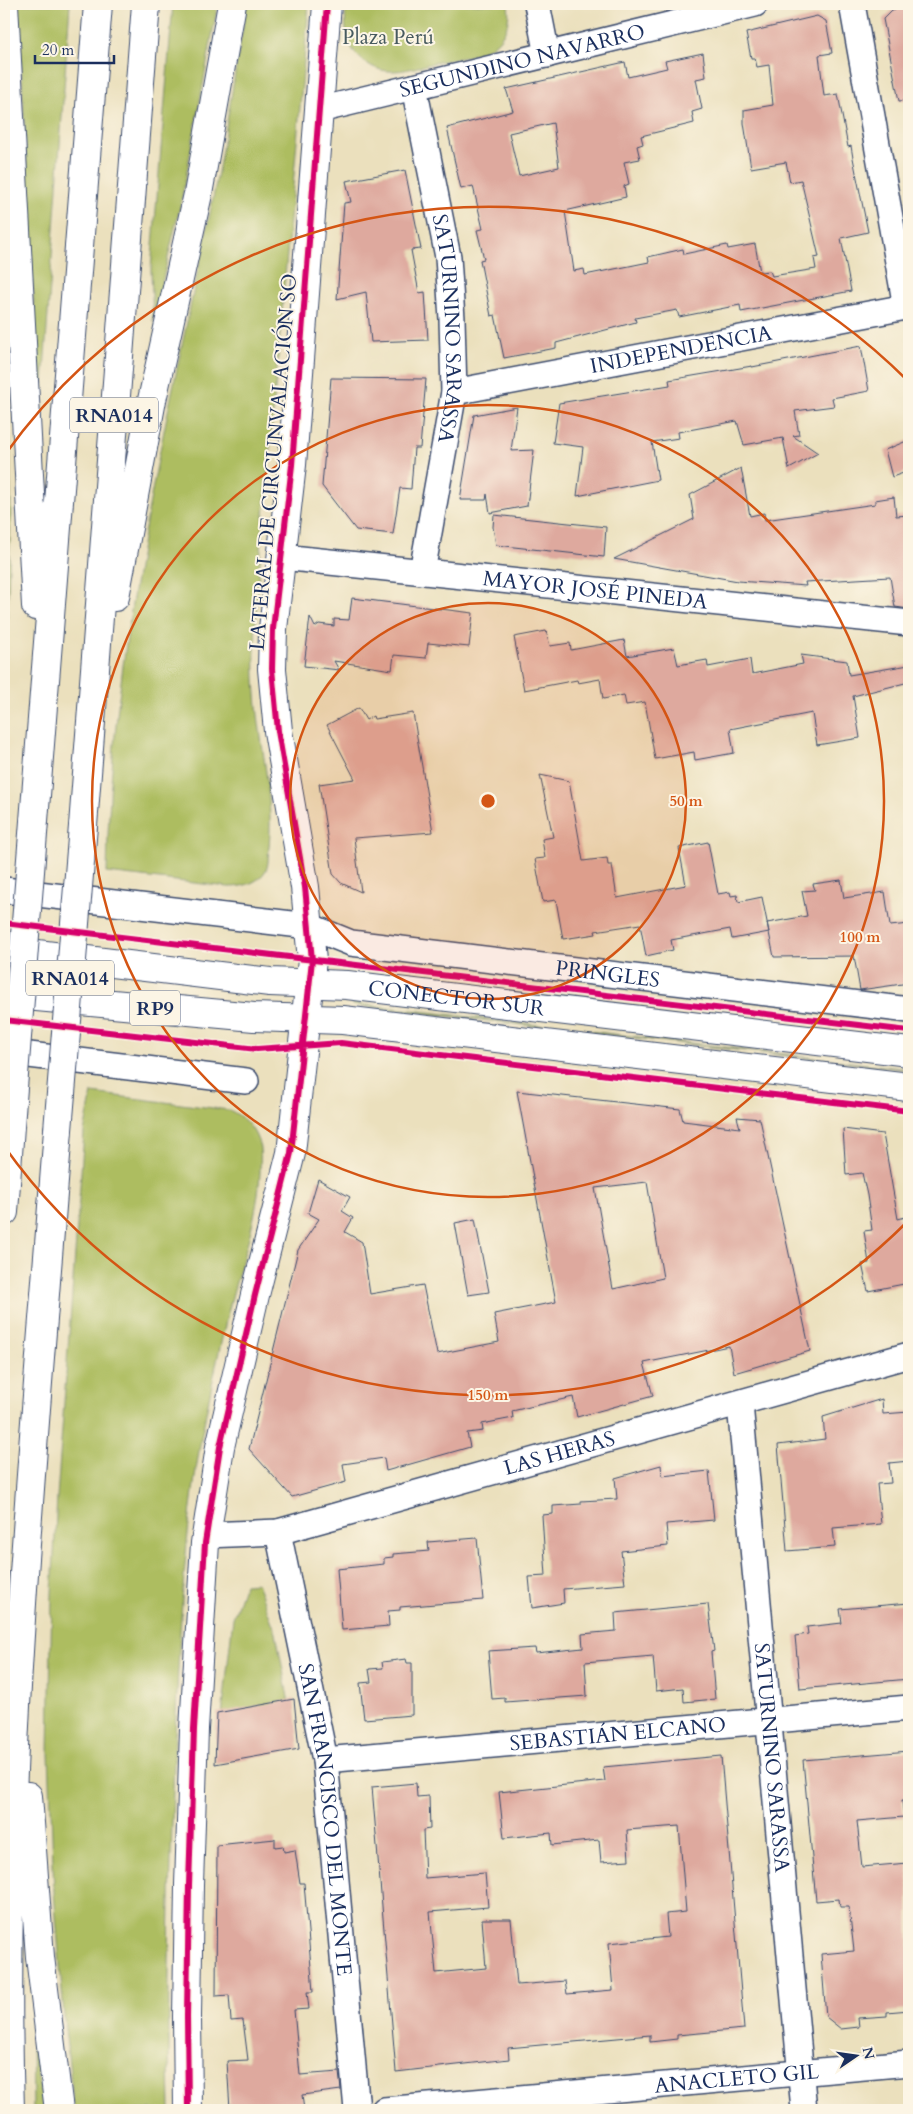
<svg xmlns="http://www.w3.org/2000/svg" width="913" height="2114" font-family="Cardo,serif">
<style>
.green{fill:#adbd60;stroke:#64765f}
.building{fill:#dea99e;fill-rule:evenodd}
.lines{fill:none;stroke-linecap:round;stroke-linejoin:round}
.minor-casing{stroke:#3a4a6c;stroke-width:28}
.tertiary-casing{stroke:#3a4a6c;stroke-width:30}
.primary-casing{stroke:#3a4a6c;stroke-width:30}
.motorway-casing{stroke:#3a4a6c;stroke-width:30}
.minor{stroke:#fff;stroke-width:25}
.tertiary{stroke:#fff;stroke-width:28}
.primary{stroke:#fff;stroke-width:28}
.motorway{stroke:#fff;stroke-width:28}
.motorway-bridge-casing{stroke:#3a4a6c;stroke-width:30;stroke-linecap:butt}
.motorway-bridge{stroke:#fff;stroke-width:28}
.cycleway-casing{stroke:#fcf5e5;stroke-width:9}
.cycleway{stroke:#d6006c;stroke-width:6}
.ring{fill:none;stroke:#d45514;stroke-width:2.5}
.labels{text-anchor:middle;stroke-width:4;stroke-linejoin:round;paint-order:stroke}
.shield{fill:#fcf5e5;stroke:#5e6a86;stroke-width:1}
.shield-label{font-size:20px;font-weight:bold;fill:#1b2f5e}
.park-label{font-size:21px;fill:#475a5f;stroke:#fcf5e5}
.street-label{font-size:21px;fill:#1b2f5e;stroke:#fcf5e5}
.centre{fill:#d45514;stroke:#fcf5e5;stroke-width:2.5}
.ring-label{font-size:15px;text-anchor:middle;font-weight:bold;fill:#d45514;stroke:#fcf5e5;stroke-width:4;stroke-linejoin:round;paint-order:stroke}
</style>
<rect width="100%" height="100%" fill="#fcf5e5"/>
<filter id="ink" filterUnits="userSpaceOnUse"><feTurbulence type="fractalNoise" baseFrequency=".02" numOctaves="2"/><feDisplacementMap in="SourceGraphic" scale="10" xChannelSelector="R" yChannelSelector="G"/><feConvolveMatrix kernelMatrix="1 2 1 2 8 2 1 2 1" color-interpolation-filters="sRGB"/></filter>
<filter id="wash" filterUnits="userSpaceOnUse"><feTurbulence type="fractalNoise" baseFrequency=".0096" numOctaves="4" result="noise"/><feDisplacementMap in="SourceGraphic" scale="20" xChannelSelector="R" yChannelSelector="G"/><feGaussianBlur stdDeviation="1.12" result="paint"/><feColorMatrix in="noise" values="0 0 0 0 0 0 0 0 0 0 0 0 0 0 0 0 0 1.4 0 .05"/><feComposite in="paint" operator="in"/></filter>
<g filter="url(#wash)">
<rect width="100%" height="100%" fill="#ebe0bd"/>
<path class="green" d="M18 4H70L42 398 39 381 35 326Z
M173 4H218L181 203 153 321 151 269Z
M247 4H309L257 595C256 628 253 662 256 695 260 747 274 795 269 847 268 854 269 864 266 870 259 883 243 887 229 887L107 873C110 651 164 434 209 218 224 147 234 75 247 4Z
M346 4H508C510 17 508 29 499 40 484 56 459 58 439 62 423 65 405 72 389 71 382 71 374 68 368 64 345 50 344 29 346 4Z
M4 309 10 443 11 513 4 699Z
M352 1003 909 1069V1070L352 1005Z
M92 1093 229 1110C245 1117 256 1130 260 1148 261 1157 260 1165 260 1173 258 1216 244 1253 233 1293 223 1331 215 1370 207 1408 183 1525 179 1642 174 1761 170 1877 167 1994 170 2110H74L65 2028 54 1892 49 1754 50 1696 52 1593 57 1497 84 1132Z
M257 1583 276 1633 289 1703 222 1716 233 1618 245 1584Z
M32 2038 43 2110H33Z"/>
<g id="blocks">
<path class="building" d="M909 7V100L899 101 883 19 892 10Z
M817 16 826 21 832 53 819 55 824 96 838 94 848 147 851 146 853 158 868 232 841 238 851 291 741 312 740 305 679 317 677 310 635 318 636 322 556 343V348L504 358 495 315 491 316 480 260 484 259 477 230 483 229 473 186 461 189 447 128 513 111 506 89 625 62 628 77 667 68 665 61 703 53 706 77 696 79 702 109 692 112 694 123 641 136 643 144 637 146 640 159 624 162 629 184 624 186 626 197 565 211 574 271 584 269 585 275 649 262 648 257 683 249 684 254 727 245 728 249 755 244 760 272 770 271 772 276 816 269 814 258 819 257 801 180 790 182 786 162 751 168 744 123V110L773 105 769 65 757 67 755 58H751L746 33ZM553 123 559 167 519 176 509 133Z
M405 170 421 249 411 250 419 293 425 292 428 340 371 342 366 292 337 299 344 203 351 202 346 181Z
M861 346 869 391 832 398 834 406 795 411 799 435 793 436 818 453 789 469 783 438 744 445 737 421 678 432 679 438 652 442 658 480 577 496 583 447 553 443 559 403 670 385 669 380 752 366V367Z
M331 378 426 379 420 448H414L411 489 400 488 393 534 356 530 322 486Z
M517 407 511 451 534 450 527 506 490 513 487 494 486 500H460L474 415Z
M909 440V471L892 477 885 450Z
M741 468 750 516 764 513 765 520 875 504V500L894 497 896 516 909 515V609L895 607 890 577 805 582 806 586 738 581 614 559 694 519 690 495Z
M494 515 606 527 604 557 496 545 493 527Z
M352 598 473 613 469 647 428 643 426 658 394 655 392 670 334 661 339 670 304 666 310 617 315 627 319 624 334 626V619L349 620Z
M546 631 550 646 570 643 571 650 624 640 627 656 674 648 678 665 707 660 708 667 750 659 752 674 803 664 801 655 847 661 849 675 909 665V682L853 696 860 738 817 745 812 713 730 729 734 753 695 760 694 752 655 759 645 702 626 705 624 695 603 699 600 679 578 683 577 680 524 690 514 637Z
M359 708 366 720 373 716 374 719 413 713 433 832 354 838 361 892 341 883 333 874 319 784 355 779 327 725Z
M540 775 569 781 583 861 607 858 608 865H612L617 898 686 885 679 848 708 842 718 894 730 892 731 896 737 895 738 902 762 897 769 932 732 939 730 929 671 940 673 950 646 956 640 924 595 931 596 934 563 939 556 900 543 902 535 859 545 858 542 839 553 837Z
M841 880 844 898 885 892 890 926 909 924V983L860 990 854 956 774 957 767 923 807 916 802 891 815 890 813 884Z
M517 1091 680 1109 683 1121 740 1128 737 1117 760 1119 810 1351 734 1373 729 1346 644 1363 653 1396 577 1417 573 1397 512 1411 513 1418 482 1424 483 1431 467 1433 470 1447 386 1471 384 1458 343 1464 346 1482 292 1497 249 1449 298 1250 319 1219 308 1213 318 1179 350 1197 342 1211 353 1218 345 1232 362 1242 370 1294 423 1285 437 1354 499 1342 494 1314 556 1302ZM647 1182 663 1278 613 1289 595 1188Z
M843 1129 883 1134 898 1219 909 1216V1283L868 1291 862 1264 869 1263 864 1231 872 1230 867 1195 862 1173 846 1175Z
M475 1219 489 1292 468 1295 455 1223Z
M882 1399 883 1414 909 1412V1461L889 1463 891 1483 877 1484 881 1524 833 1528 835 1547 787 1551 778 1445 825 1439 823 1417Z
M661 1465 662 1476 709 1471 714 1520 666 1524 668 1546 621 1551 625 1584 563 1589 564 1603 532 1608 529 1577 546 1576 542 1515 553 1514V1506L581 1504V1501L617 1499 615 1478Z
M477 1538 483 1600 400 1607V1610L388 1611 389 1626 342 1630 337 1569 384 1564V1558L393 1557V1554L429 1551 428 1542Z
M909 1603V1679L800 1689 795 1636 808 1634 807 1627 842 1623 840 1609Z
M708 1604 714 1651 711 1652 715 1699 684 1702 683 1688 656 1691 653 1656 585 1662 587 1696 505 1702V1698L492 1699 488 1651 535 1648 536 1653 583 1648 582 1634 616 1631 615 1613Z
M406 1659 407 1663H412V1715L364 1719 360 1683 371 1682 369 1669 383 1668 382 1662Z
M294 1699 299 1749 215 1764 217 1713Z
M909 1751V1800H902L904 1817 857 1821 862 1867 908 1863 909 2010 887 2012V2016L858 2018 859 2027 841 2029 826 2017 821 1954 854 1951 849 1907H840L839 1899 816 1901 803 1760Z
M721 1756 744 2029 677 2035V2039L650 2042V2035L508 2048 509 2059 396 2072 372 1787 416 1783 417 1797 429 1796 430 1829 423 1830 425 1878 485 1873 488 1907 430 1912 436 1973 486 1968 482 1919H511L517 1985 565 1981 567 1994 613 1990 609 1943 668 1937 666 1914 686 1912 679 1826 627 1830 629 1860 601 1862 599 1840 552 1845 551 1833 504 1838 499 1792 605 1781 603 1767Z
M275 1839V1847L283 1846 284 1852 295 1850 300 1883H304L313 1992H307L309 2009 294 2010 300 2075 339 2072 341 2090 302 2095 304 2110H230L227 2061 248 2060 243 2020 231 2021 229 1995 216 1996 217 1845Z"/>
</g>
</g>
<g filter="url(#ink)">
<use href="#blocks" fill-opacity="0" stroke="#3a4a6c" stroke-width="1"/>
<g class="lines">
<defs>
<g id="minor">
<path d="M537 4 547 55"/>
<path d="M852 4 906 307"/>
<path id="s1" d="M414 87 448 257 452 319 454 392 422 572"/>
<path id="s2" d="M319 110 755 4"/>
<path id="s3" d="M454 392 906 307 909 308"/>
<path id="s4" d="M282 557 909 623"/>
<path id="s5" d="M4 890 309 926 351 943 909 1010"/>
<path d="M4 1052 246 1081"/>
<path id="s6" d="M740 1404 804 2110"/>
<path id="s7" d="M278 1532 325 1760 357 2110"/>
<path id="s8" d="M206 1535 278 1532 909 1355"/>
<path id="s9" d="M325 1760 909 1708"/>
<path id="s10" d="M384 2110 909 2063"/>
</g>
<path id="tertiary" d="M188 2110 187 2016 189 1885 194 1729 205 1543 220 1447 255 1295 291 1153 312 960 305 887 278 731 272 669 273 629 292 465 327 4"/>
<g id="primary">
<path id="s11" d="M4 950 270 982 347 985 909 1052"/>
<path d="M4 994 254 1017 343 1020 909 1087"/>
</g>
<path id="motorway" d="M4 4 36 606
M115 597 152 400 198 194 232 4
M34 821 98 4
M83 826 146 4
M4 1212 10 1126
M28 1796 40 1957 59 2110
M10 2110C0 1783 33 1456 58 1130"/>
</defs>
<use href="#minor" class="minor-casing"/>
<use href="#tertiary" class="tertiary-casing"/>
<use href="#primary" class="primary-casing"/>
<use href="#motorway" class="motorway-casing"/>
<use href="#minor" class="minor"/>
<use href="#tertiary" class="tertiary"/>
<use href="#primary" class="primary"/>
<use href="#motorway" class="motorway"/>
<defs>
<path id="motorway-bridge" d="M10 1126 34 821
M58 1130 83 826"/>
</defs>
<use href="#motorway-bridge" class="motorway-bridge-casing"/>
<use href="#motorway-bridge" class="motorway-bridge"/>
<defs>
<path id="cycleway" d="M4 923 909 1031
M4 1020 257 1049 341 1043 909 1111
M188 2110 187 2016 189 1885 194 1729 205 1543 220 1447 255 1295 291 1153 312 960 305 887 278 731 272 669 273 629 292 465 327 4"/>
</defs>
<use href="#cycleway" class="cycleway-casing"/>
<use href="#cycleway" class="cycleway"/>
</g>
</g>
<circle cx="488" cy="801" r="198" fill="#d45514" fill-opacity=".12"/>
<g class="ring">
<circle cx="488" cy="801" r="198"/>
<circle cx="488" cy="801" r="396"/>
<path d="M908 1221A594 594 0 0 1 4 1146M4 456A594 594 0 0 1 908 381"/>
</g>
<g class="labels">
<g class="shield">
<rect x="70" y="397.5" width="88" height="35" rx="4"/>
<rect x="26" y="960.5" width="88" height="35" rx="4"/>
<rect x="130" y="990.5" width="50" height="35" rx="4"/>
</g>
<g class="shield-label">
<text x="114" y="422">RNA014</text>
<text x="70" y="985">RNA014</text>
<text x="155" y="1015">RP9</text>
</g>
<g class="park-label">
<text x="388" y="44">Plaza Perú</text>
</g>
<g class="street-label">
<text dy="7" stroke="none"><textPath href="#s2" startOffset="209">SEGUNDINO NAVARRO</textPath></text>
<text dy="7" stroke="none"><textPath href="#s1" startOffset="245">SATURNINO SARASSA</textPath></text>
<text dy="7" stroke="none"><textPath href="#s3" startOffset="231">INDEPENDENCIA</textPath></text>
<text transform="translate(273 462) rotate(-85)" y="7">LATERAL DE CIRCUNVALACIÓN SO</text>
<text dy="7" stroke="none"><textPath href="#s4" startOffset="315">MAYOR JOSÉ PINEDA</textPath></text>
<text dy="7" stroke="none"><textPath href="#s5" startOffset="611">PRINGLES</textPath></text>
<text dy="7" stroke="none"><textPath href="#s11" startOffset="455">CONECTOR SUR</textPath></text>
<text dy="7" stroke="none"><textPath href="#s8" startOffset="364">LAS HERAS</textPath></text>
<text dy="7" stroke="none"><textPath href="#s9" startOffset="294">SEBASTIÁN ELCANO</textPath></text>
<text dy="7" stroke="none"><textPath href="#s6" startOffset="355">SATURNINO SARASSA</textPath></text>
<text dy="7" stroke="none"><textPath href="#s7" startOffset="292">SAN FRANCISCO DEL MONTE</textPath></text>
<text dy="7" stroke="none"><textPath href="#s10" startOffset="354">ANACLETO GIL</textPath></text>
</g>
</g>
<circle cx="488" cy="801" r="8" class="centre"/>
<g class="ring-label">
<text x="686" y="806">50 m</text>
<text x="860" y="942">100 m</text>
<text x="488" y="1400">150 m</text>
</g>
<rect width="913" height="2114" fill="none" stroke="#fcf5e5" stroke-width="20"/>
<g transform="translate(856 2056) rotate(77)" stroke="#fcf5e5" stroke-width="4" paint-order="stroke">
<path d="M0-4L9 19L0 12L-9 19Z" fill="#1b2f5e"/>
<text y="-8" font-size="14" font-weight="bold" text-anchor="middle" fill="#1b2f5e">N</text>
</g>
<path d="M35 55v8h79v-8" fill="none" stroke="#1b2f5e" stroke-width="2.5"/>
<text x="42" y="55" font-size="15" fill="#1b2f5e" stroke="#fcf5e5" stroke-width="4" paint-order="stroke">20 m</text>
</svg>
